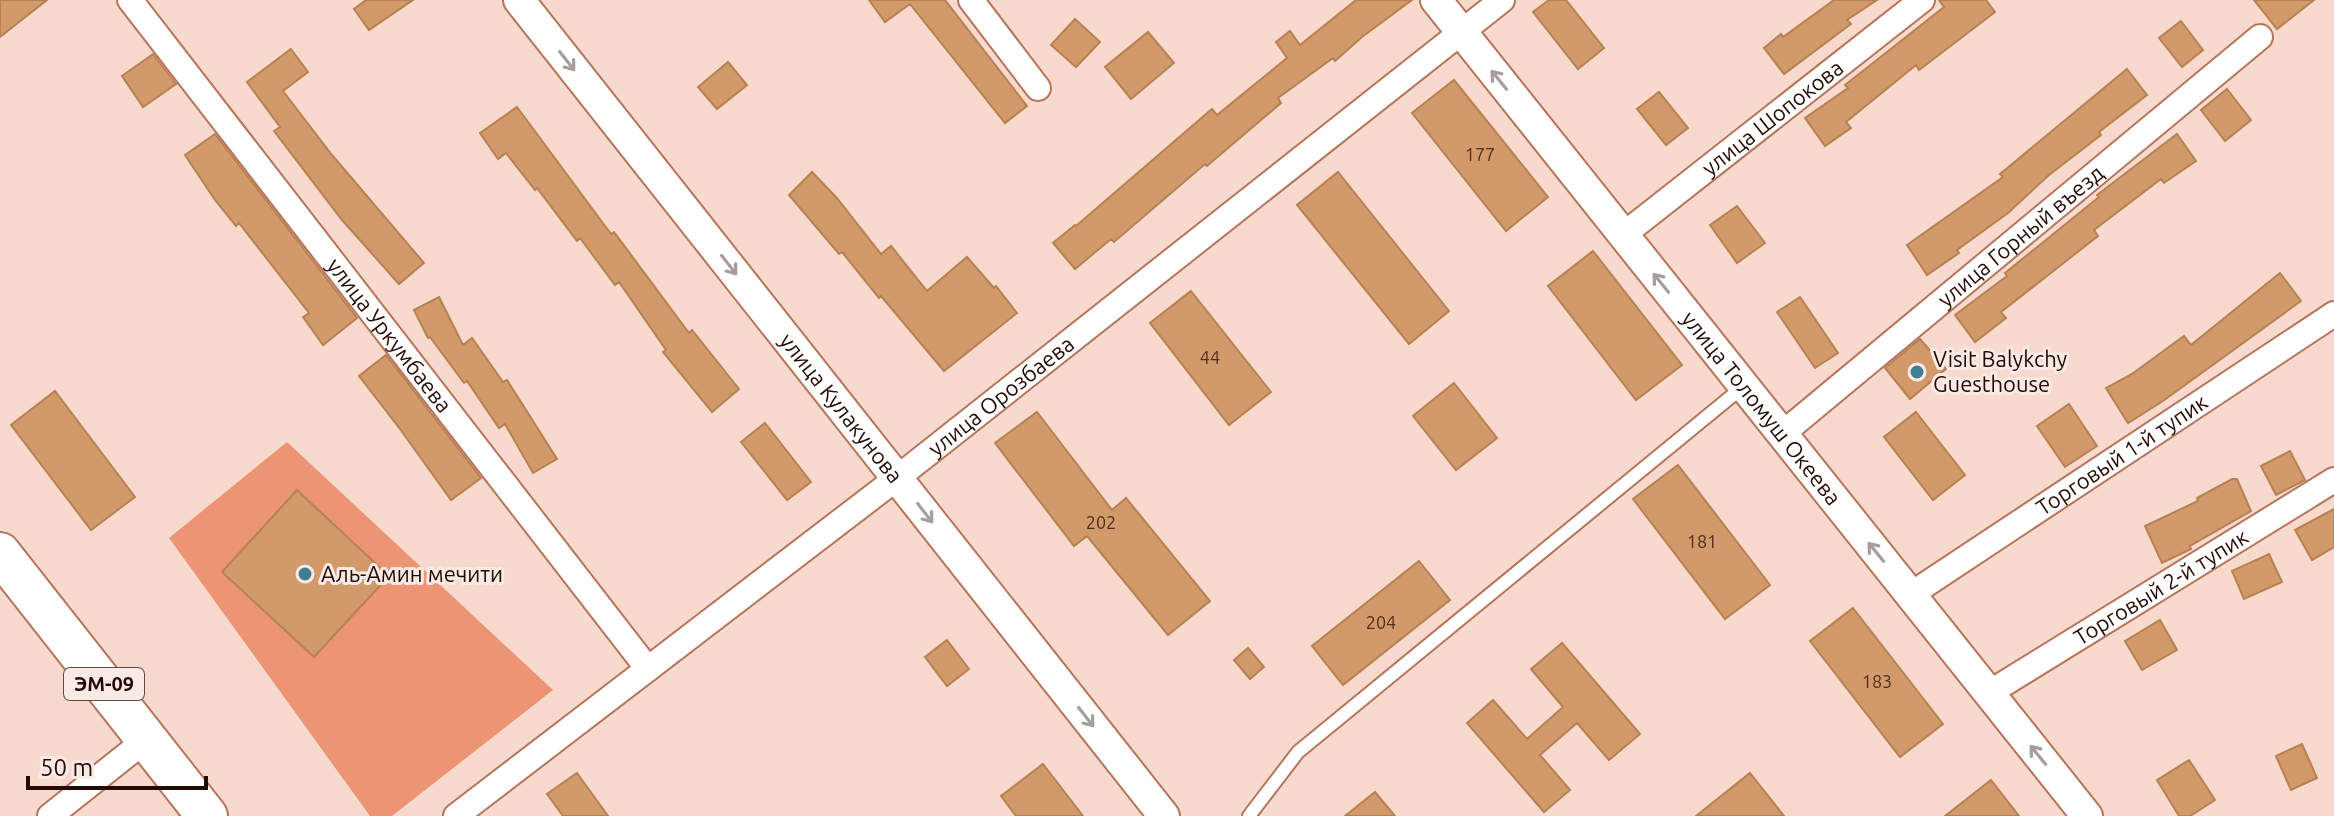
<svg xmlns="http://www.w3.org/2000/svg" width="2334" height="816" font-family="Ubuntu,sans-serif">
<style>
.green{fill:#ec9575}
.building{fill:#d29a6a;stroke:#b88152;stroke-width:2}
.lines{fill:none;stroke-linecap:round;stroke-linejoin:round}
.service-casing{stroke:#b6745b;stroke-width:16}
.minor-casing{stroke:#b6745b;stroke-width:28}
.tertiary-casing{stroke:#b6745b;stroke-width:34}
.trunk-casing{stroke:#b6745b;stroke-width:44}
.service{stroke:#fff;stroke-width:12}
.minor{stroke:#fff;stroke-width:24}
.tertiary{stroke:#fff;stroke-width:30}
.trunk{stroke:#fff;stroke-width:40}
.oneway{stroke:#a79d9a}
.poi-dot{fill:#3f7f93;stroke:#faeae5;stroke-width:3}
.labels{text-anchor:middle;stroke-width:6;stroke-linejoin:round;paint-order:stroke}
.number-label{font-size:18px;fill:#4f2e1d}
.shield{fill:#faeae5;stroke:#644d47;stroke-width:2}
.shield-label{font-size:20px;font-weight:bold;fill:#230a03}
.street-label{font-size:22px;fill:#230a03;stroke:#faeae5}
.poi-label{font-size:22px;fill:#230a03;stroke:#faeae5;text-anchor:start}
</style>
<rect width="100%" height="100%" fill="#f8d9ce"/>
<path class="green" d="M287 442 553 690 392 816H370L169 538Z"/>
<path class="building" d="M0 0H47L0 37Z
M366 0H413L369 30 354 9Z
M869 0H945L1027 106 1005 123 910 4 885 22Z
M1356 0H1412L1362 37 1335 61 1333 58 1278 98 1281 103 1207 166 1205 164 1114 242 1111 239 1075 269 1053 243 1075 225 1076 226 1212 109 1217 115 1287 58 1276 42 1290 31 1300 45Z
M1549 0H1566L1604 48 1578 69 1533 12Z
M1834 0H1877L1847 20 1851 24 1784 74 1764 48 1781 34 1783 37Z
M1939 0H1986L1995 12 1919 70 1916 65 1846 122 1851 128 1825 146 1805 118 1848 88 1845 85 1944 7Z
M2254 0H2314L2277 29Z
M1075 19 1100 42 1076 67 1051 45Z
M2181 21 2203 50 2182 67 2159 38Z
M1148 32 1174 63 1131 99 1105 67Z
M291 49 308 72 283 91 332 155 424 263 399 284 342 220 274 131 280 127 247 82Z
M153 54 176 84 143 107 122 76Z
M728 62 747 85 717 109 698 87Z
M2127 69 2147 95 2099 132 2101 135 2049 175 2008 213 1957 250 1959 253 1927 275 1907 245 2003 177 2000 174Z
M1454 80 1548 197 1506 231 1412 113Z
M2227 89 2251 120 2225 141 2201 110Z
M1659 92 1688 128 1666 145 1637 109Z
M517 107 611 234 614 232 689 333 692 330 739 389 712 412 663 352 666 350 619 282 615 285 580 238 577 241 537 188 535 190 506 153 498 159 480 133Z
M215 134 357 318 323 345 303 317 309 313 239 223 236 226 215 200 185 155Z
M2177 134 2196 161 2164 183 2161 179 2094 230 2098 236 2001 312 2006 318 1975 342 1955 315 2007 276 2005 273 2099 197 2097 195Z
M812 172 836 197 881 254 891 246 927 291 967 257 994 288 996 286 1017 313 944 371 881 296 879 298 842 252 839 254 789 195Z
M1338 172 1449 311 1409 344 1297 205Z
M1737 206 1765 243 1737 263 1710 225Z
M1593 251 1682 365 1636 400 1548 286Z
M2280 273 2301 301 2163 401 2128 423 2106 388 2132 374 2184 336 2191 345Z
M1191 291 1271 392 1229 425 1150 323Z
M439 297 463 345 472 338 503 382 507 380 557 459 533 473 505 424 499 428 467 381 464 383 430 337 428 338 414 310Z
M1800 297 1838 353 1815 368 1777 312Z
M1920 339 1946 369 1910 399 1885 368Z
M386 355 481 478 451 500 400 429 359 376Z
M1454 383 1497 438 1456 470 1413 416Z
M55 391 135 497 91 530 11 425Z
M2069 404 2097 446 2065 467 2037 426Z
M1037 412 1112 510 1126 498 1210 601 1168 635 1087 536 1074 546 995 443Z
M1916 412 1965 475 1933 500 1884 437Z
M765 423 811 482 787 500 741 442Z
M2290 451 2305 480 2276 495 2261 466Z
M1678 465 1770 585 1725 619 1633 499Z
M2232 479H2237L2251 511 2190 546 2191 549 2162 563 2145 526 2198 501 2197 498Z
M297 490 389 576 314 657 222 572Z
M2334 509V547L2312 560 2295 530Z
M2269 554 2282 582 2244 599 2232 571Z
M1419 561 1450 600 1343 685 1312 646Z
M1853 608 1943 724 1900 757 1810 641Z
M2160 620 2177 650 2142 670 2125 641Z
M947 640 969 669 947 686 925 657Z
M1562 643 1640 734 1609 760 1577 723 1540 755 1570 790 1544 812 1467 723 1493 700 1527 739 1563 707 1531 669Z
M1248 648 1264 667 1250 679 1234 660Z
M2302 744 2317 778 2291 790 2276 756Z
M2189 760 2215 800 2190 816H2179L2157 780Z
M1043 764 1083 816H1016L1001 796Z
M577 773 608 816H563L547 794Z
M1750 773 1784 816H1696Z
M1991 780 2019 816H1945Z
M1375 792 1395 816H1345Z"/>
<g class="lines">
<defs>
<path id="service" d="M1249 816 1298 752 1744 386"/>
<g id="minor">
<path id="s1" d="M130 0 648 669"/>
<path d="M971 0 1038 88"/>
<path id="s2" d="M1623 235 1922 0"/>
<path id="s3" d="M1782 434 2260 37"/>
<path id="s4" d="M1910 595 2334 314"/>
<path id="s5" d="M1989 693 2334 480"/>
<path d="M50 816 147 739"/>
<path id="s6" d="M456 816 897 478 1502 0"/>
</g>
<g id="tertiary">
<path id="s7" d="M519 0 1164 816"/>
<path id="s8" d="M1436 0 2087 816"/>
</g>
<path id="trunk" d="M0 553 207 816"/>
</defs>
<use href="#service" class="service-casing"/>
<use href="#minor" class="minor-casing"/>
<use href="#tertiary" class="tertiary-casing"/>
<use href="#trunk" class="trunk-casing"/>
<use href="#service" class="service"/>
<use href="#minor" class="minor"/>
<use href="#tertiary" class="tertiary"/>
<use href="#trunk" class="trunk"/>
</g>
<defs><path id="oneway-shaft" d="M-6 0H5M1.5-3L5.5 0L1.5 3" fill="none" stroke-width="1.6" stroke-linecap="round" stroke-linejoin="round" transform="scale(2)"/></defs>
<g class="oneway">
<use href="#oneway-shaft" transform="translate(567 61) rotate(52)"/>
<use href="#oneway-shaft" transform="translate(1499 80) rotate(-129)"/>
<use href="#oneway-shaft" transform="translate(729 265) rotate(52)"/>
<use href="#oneway-shaft" transform="translate(1661 283) rotate(-129)"/>
<use href="#oneway-shaft" transform="translate(925 513) rotate(52)"/>
<use href="#oneway-shaft" transform="translate(1876 552) rotate(-129)"/>
<use href="#oneway-shaft" transform="translate(1086 717) rotate(52)"/>
<use href="#oneway-shaft" transform="translate(2038 755) rotate(-129)"/>
</g>
<g class="poi-dot">
<circle cx="1917" cy="372" r="8"/>
<circle cx="305" cy="574" r="8"/>
</g>
<g class="labels">
<g class="number-label">
<text x="1480" y="161">177</text>
<text x="1210" y="364">44</text>
<text x="1101" y="529">202</text>
<text x="1702" y="548">181</text>
<text x="1381" y="629">204</text>
<text x="1877" y="688">183</text>
</g>
<rect class="shield" x="64" y="668" width="80" height="32" rx="6"/>
<g class="shield-label">
<text x="104" y="691">ЭМ-09</text>
</g>
<g class="street-label">
<text dy="8" stroke="none"><textPath href="#s2" startOffset="190">улица Шопокова</textPath></text>
<text dy="8" stroke="none"><textPath href="#s3" startOffset="310">улица Горный въезд</textPath></text>
<text dy="8" stroke="none"><textPath href="#s1" startOffset="424">улица Уркумбаева</textPath></text>
<text dy="8" stroke="none"><textPath href="#s6" startOffset="688">улица Орозбаева</textPath></text>
<text dy="8" stroke="none"><textPath href="#s7" startOffset="520">улица Кулакунова</textPath></text>
<text dy="8" stroke="none"><textPath href="#s8" startOffset="522">улица Толомуш Океева</textPath></text>
<text dy="8" stroke="none"><textPath href="#s4" startOffset="254">Торговый 1-й тупик</textPath></text>
<text dy="8" stroke="none"><textPath href="#s5" startOffset="202">Торговый 2-й тупик</textPath></text>
</g>
<g class="poi-label">
<text x="1933" y="367">Visit Balykchy<tspan x="1933" dy="25">Guesthouse</tspan></text>
<text x="321" y="582">Аль-Амин мечити</text>
</g>
</g>
<path d="M28 776v12h178v-12" fill="none" stroke="#230a03" stroke-width="4"/>
<text x="40" y="776" font-size="24" fill="#230a03" stroke="#faeae5" stroke-width="6" paint-order="stroke">50 m</text>
</svg>
